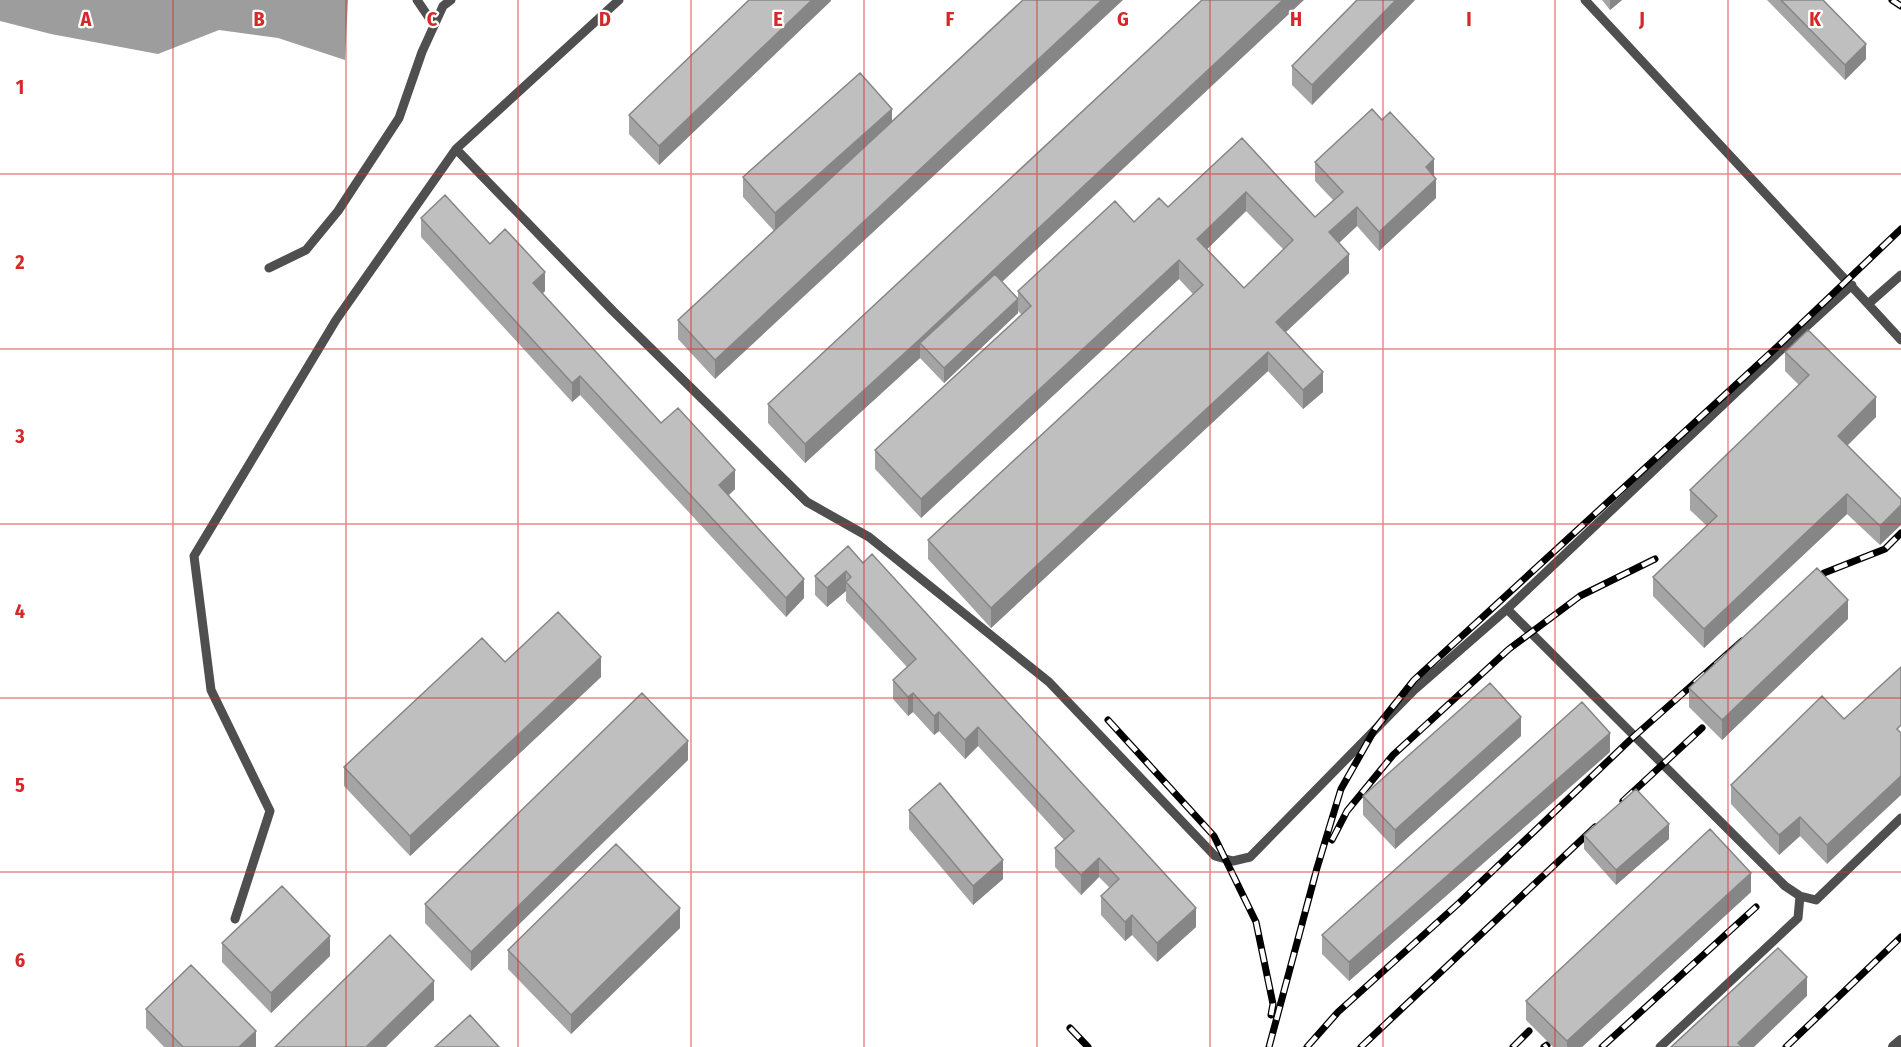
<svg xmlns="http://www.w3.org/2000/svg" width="1901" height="1047" font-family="'Fira Sans Condensed',sans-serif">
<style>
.water{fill:#9d9d9d}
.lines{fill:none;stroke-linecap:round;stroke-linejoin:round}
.lane{stroke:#4f4f4f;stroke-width:9}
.street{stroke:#4f4f4f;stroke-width:12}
.rail-casing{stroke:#000;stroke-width:7}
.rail{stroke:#fff;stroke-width:4.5;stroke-dasharray:14;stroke-linecap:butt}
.wall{fill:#a4a4a4;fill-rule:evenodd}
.shaded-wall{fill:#868686}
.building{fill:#bfbfbf;stroke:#868686;stroke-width:1.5;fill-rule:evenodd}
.grid{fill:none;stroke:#d62828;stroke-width:1.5;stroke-opacity:0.55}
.grid-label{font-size:20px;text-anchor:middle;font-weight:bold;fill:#d62828;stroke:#fff;stroke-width:4.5;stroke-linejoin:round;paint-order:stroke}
</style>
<rect width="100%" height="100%" fill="#fff"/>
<path class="water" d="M0 0H348L345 60 278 38 219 30 158 54 51 34 0 21Z"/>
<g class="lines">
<path class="lane" d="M417 0 434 25
M1585 0 1868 304 1901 275
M456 149 613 311 807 502 869 537 1049 682 1215 856 1233 861 1250 857 1414 690 1507 609 1785 346 1852 285
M269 268 306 250 338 211 399 118 422 52 443 6 451 0
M1868 304 1901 340
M1507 609 1785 886 1800 896 1816 900 1901 818
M235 919 270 811 211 690 194 556 336 320 456 149 619 0
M1660 1047 1798 918 1800 896"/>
<path class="street" d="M1894 1047 1901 1041"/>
<defs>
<path id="rail" d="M1892 0 1901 6
M1811 584 1824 573 1885 549 1901 533
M1108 720 1214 836 1256 922 1273 1004 1271 1015
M1623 801 1702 728
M1332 840 1347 811 1393 755 1509 649 1580 596 1655 559
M1070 1028 1088 1047
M1269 1047 1317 868 1341 789 1375 729 1414 680 1778 346 1901 229
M1307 1047 1338 1012 1459 903 1630 740 1742 641
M1361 1047 1595 827
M1513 1047 1529 1031
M1544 1047 1547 1045
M1602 1047 1756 907
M1786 1047 1901 937"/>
</defs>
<use href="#rail" class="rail-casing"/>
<use href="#rail" class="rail"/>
</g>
<path class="wall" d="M831 0 659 165 629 134V115Z
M1357 0H1415L1312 105 1292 85V66Z
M1602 0H1622L1610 10Z
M1767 0H1823L1866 59 1845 80Z
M860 73 715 379 678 339V320L774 231 743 197V177Z
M1242 138 1315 217 1333 200 1315 181V162L1434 177 1436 198 1379 251 1357 226 1339 243 1349 273 1286 332 1323 392 1303 409 1268 371 991 628 928 559V540L1193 294 1179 279 921 518 875 469V450L1022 315 1018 311V313L944 383 920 358 805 463 768 423V404L1002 282 1018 298V291L1134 222 1168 207ZM1246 211 1284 250 1244 288 1207 249Z
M421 218 490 244 545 291 542 294 661 423 735 489 728 496 804 598 786 617 580 395 572 402 421 237Z
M1785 352 1876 417 1847 445 1901 499 1880 545 1847 514 1704 648 1653 596V577L1707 526 1690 510V490L1799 385 1785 371Z
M848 546 1196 927 1157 962 1132 935 1125 941 1101 915V896L1110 888 1099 877 1081 895 1055 867V848L1064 840 978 746 965 759 939 731 934 735 913 712 908 716 893 699V680L907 667 846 601V591L827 607 815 595V576Z
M1848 619 1722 740 1689 707V688Z
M505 662 601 677 410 856 344 786V767Z
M1844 719 1827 864 1800 836 1779 855 1731 804V785Z
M1521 736 1395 849 1363 815V796Z
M1610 752 1349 981 1322 954V935Z
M688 760 471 971 425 923V904Z
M909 810 1003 879 973 905 909 829Z
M1584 835 1669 839 1616 885 1584 849Z
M1751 892 1582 1047H1553L1526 1020V1001Z
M680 928 571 1034 508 969V950Z
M222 943 330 956 271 1013 222 962Z
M146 1009 256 1047H164L146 1028Z"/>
<path class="shaded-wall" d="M812 0H831V1L659 165V146Z
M1102 0H1123L715 379V360Z
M1283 0H1304L928 351 920 343V358L805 463V444Z
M1396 0H1415L1312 105V85Z
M1610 0H1622L1610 10Z
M1866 44V59L1845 80V65Z
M892 109V128L775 233V213Z
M1434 159V179L1426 167Z
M1436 179V198L1379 251V232Z
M1246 192V211L1197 259V239Z
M1357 207V226L1329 252V232Z
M1349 254V273L1276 341V322Z
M1179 260V279L921 518V499Z
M545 272V291L533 302V283Z
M1018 299V313L944 383V368Z
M1268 352V371L991 628V608Z
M1323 372V392L1303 409V390Z
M580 376V395L572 402V383Z
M1876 397V417L1838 455V436Z
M735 470V489L719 504V485Z
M1847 494V514L1704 648V629Z
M1901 505V525L1880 545V526Z
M846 571V591L827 607V588Z
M804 579V598L786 617V598Z
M1848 600V619L1722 740V720Z
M601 657V677L410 856V836Z
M913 693V712L908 716V697Z
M939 712V731L934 735V716Z
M1521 717V736L1395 849V830Z
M978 727V746L965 759V740Z
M1610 733V752L1349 981V962Z
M688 741V760L471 971V952Z
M1901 776V795L1827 864V845Z
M1800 817V836L1779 855V835Z
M1669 824V839L1616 885V870Z
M1099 858V877L1081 895V875Z
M1003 860V879L973 905V886Z
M1751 873V892L1582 1047H1567V1041Z
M680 908V928L571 1034V1015Z
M1196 908V927L1157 962V943Z
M1132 915V935L1125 941V922Z
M330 936V956L271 1013V993Z
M1807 977V996L1754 1047H1738V1043Z
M434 981V1000L386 1047H366Z
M256 1031V1047H239Z"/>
<path class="building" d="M749 0H812L659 146 629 115Z
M1023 0H1102L715 360 678 320Z
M1202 0H1283L920 339 805 444 768 404Z
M1357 0H1396L1312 85 1292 66Z
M1781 0H1823L1866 44 1845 65Z
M860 73 892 109 775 213 743 177Z
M1372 109 1382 120 1390 112 1434 159 1426 167 1436 179 1379 232 1357 207 1329 232 1349 254 1276 322 1323 372 1303 390 1268 352 991 608 928 540 1203 285 1179 260 921 499 875 450 1031 306 1018 291 1115 201 1134 222 1159 198 1168 207 1242 138 1315 217 1343 192 1315 162ZM1246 192 1293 240 1244 288 1197 239Z
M445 195 490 244 505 229 545 272 533 283 661 423 678 408 735 470 719 485 804 579 786 598 580 376 572 383 421 218Z
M995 274 1018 299 944 368 920 343Z
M1808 330 1876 397 1838 436 1901 499V505L1880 526 1847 494 1704 629 1653 577 1717 516 1690 490 1809 375 1785 352Z
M848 546 863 563 872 554 1196 908 1157 943 1132 915 1125 922 1101 896 1119 879 1099 858 1081 875 1055 848 1074 831 978 727 965 740 939 712 934 716 913 693 908 697 893 680 916 659 846 582 851 577 846 571 827 588 815 576Z
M1817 568 1848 600 1722 720 1689 688Z
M558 612 601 657 410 836 344 767 482 638 505 662Z
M1901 667V725L1897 729 1901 733V776L1827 845 1800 817 1779 835 1731 785 1822 696 1844 719Z
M1490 683 1521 717 1395 830 1363 796Z
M642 693 688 741 471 952 425 904Z
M1582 702 1610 733 1349 962 1322 935Z
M940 783 1003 860 973 886 909 810Z
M1636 789 1669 824 1616 870 1584 835Z
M1710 829 1751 873 1567 1041 1526 1001Z
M616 844 680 908 571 1015 508 950Z
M282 886 330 936 271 993 222 943Z
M390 935 434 981 366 1047H275Z
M1778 948 1807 977 1738 1043 1742 1047H1671Z
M191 965 256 1031 239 1047H183L146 1009Z
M470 1015 499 1047H435Z"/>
<path class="grid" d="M173 0V1047M346 0V1047M518 0V1047M691 0V1047M864 0V1047M1037 0V1047M1210 0V1047M1383 0V1047M1555 0V1047M1728 0V1047M0 174H1901M0 349H1901M0 524H1901M0 698H1901M0 872H1901"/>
<g class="grid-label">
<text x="86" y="26">A</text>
<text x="259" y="26">B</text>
<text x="432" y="26">C</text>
<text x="605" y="26">D</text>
<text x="778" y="26">E</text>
<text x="950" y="26">F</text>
<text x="1123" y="26">G</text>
<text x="1296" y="26">H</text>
<text x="1469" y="26">I</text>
<text x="1642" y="26">J</text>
<text x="1815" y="26">K</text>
<text x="20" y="94">1</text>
<text x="20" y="269">2</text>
<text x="20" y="443">3</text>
<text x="20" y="618">4</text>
<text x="20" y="792">5</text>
<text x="20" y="967">6</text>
</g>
</svg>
